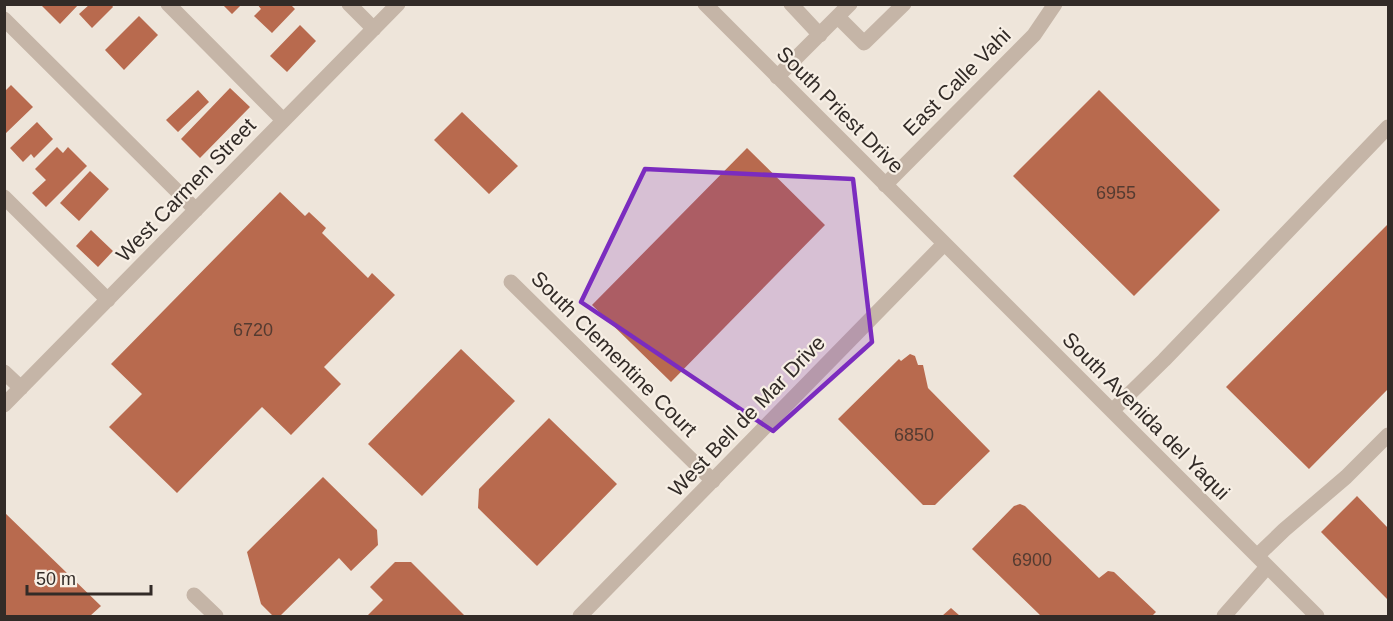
<svg xmlns="http://www.w3.org/2000/svg" width="1393" height="621" font-family="Arial,sans-serif">
<style>
.building{fill:#b86a4e}
.lines{fill:none;stroke-linecap:round;stroke-linejoin:round}
.minor{stroke:#c5b5a7;stroke-width:15}
.marked{fill:#7b2cbf;fill-opacity:0.2;stroke:#7b2cbf;stroke-width:4.5;stroke-linejoin:round}
.labels{text-anchor:middle;stroke-width:4.5;stroke-linejoin:round;paint-order:stroke}
.number-label{font-size:18px;fill:#543b31}
.street-label{font-size:21px;fill:#322b27;stroke:#f7efe5}
</style>
<rect width="100%" height="100%" fill="#eee5da"/>
<path class="building" d="M43 4H79L60 24 42 6Z
M90 4H111L113 7 92 28 79 14Z
M222 4H242L232 14Z
M257 4H290L295 9 272 33 254 16 261 9Z
M139 16 158 35 124 70 105 50Z
M300 25 316 41 287 72 270 56Z
M11 85 33 107 5 134V91Z
M230 88 250 107 200 158 181 139Z
M198 90 209 102 178 132 166 120Z
M1099 90 1220 210 1134 296 1013 176Z
M462 112 518 166 489 194 434 140Z
M37 122 53 139 34 158 31 154 23 162 10 148Z
M57 147 63 153 68 147 87 166 46 207 32 193 46 180 35 169Z
M747 148 825 225 671 382 592 305Z
M90 171 109 189 79 221 60 203Z
M280 192 305 216 309 212 326 228 322 233 368 278 372 273 395 295 324 367 341 384 291 435 262 407 177 493 109 427 142 394 111 364Z
M1388 224V389L1309 469 1226 387Z
M91 230 113 251 98 267 76 246Z
M461 349 515 401 422 496 368 444Z
M910 354 915 356 918 365H923L928 388 990 451 935 505H923L838 419 899 359 901 361Z
M549 418 617 484 537 566 478 508 479 489Z
M323 477 377 530 378 545 351 571 339 558 280 616H273L261 604 247 552Z
M1357 496 1388 528V600L1321 532Z
M1020 504 1025 506 1099 578 1108 571 1114 572 1156 612 1152 616H1041L972 549 1014 506Z
M4 512 101 606 90 616H4Z
M395 562H411L465 616H367L383 600 370 587Z
M951 608 960 616H942Z"/>
<g class="lines">
<path class="minor" d="M168 4 283 120
M349 4 374 29
M705 4 1317 616
M791 4 820 35
M838 17 864 43 904 4
M4 19 196 210
M777 77 850 4
M885 185 1034 35 1055 4
M4 197 108 300
M511 282 713 481
M4 372 21 388
M4 405 398 4
M1112 411 1164 360 1388 127
M1257 556 1284 530 1346 477 1388 435
M194 595 216 616
M580 616 944 244
M1224 616 1267 567"/>
</g>
<path class="marked" d="M645 169 853 179 872 342 773 431 581 302Z"/>
<g class="labels">
<g class="number-label">
<text x="1116" y="199">6955</text>
<text x="253" y="336">6720</text>
<text x="914" y="441">6850</text>
<text x="1032" y="566">6900</text>
</g>
<g class="street-label">
<text transform="translate(957 82) rotate(-45)" y="7">East Calle Vahi</text>
<text transform="translate(840 110) rotate(45)" y="7">South Priest Drive</text>
<text transform="translate(186 190) rotate(-46)" y="7">West Carmen Street</text>
<text transform="translate(614 354) rotate(45)" y="7">South Clementine Court</text>
<text transform="translate(747 416) rotate(-46)" y="7">West Bell de Mar Drive</text>
<text transform="translate(1146 416) rotate(45)" y="7">South Avenida del Yaqui</text>
</g>
</g>
<rect width="1393" height="621" fill="none" stroke="#322b27" stroke-width="12"/>
<path d="M27 585v9h124v-9" fill="none" stroke="#322b27" stroke-width="3"/>
<text x="36" y="585" font-size="18" fill="#322b27" stroke="#f7efe5" stroke-width="4.5" paint-order="stroke">50 m</text>
</svg>
